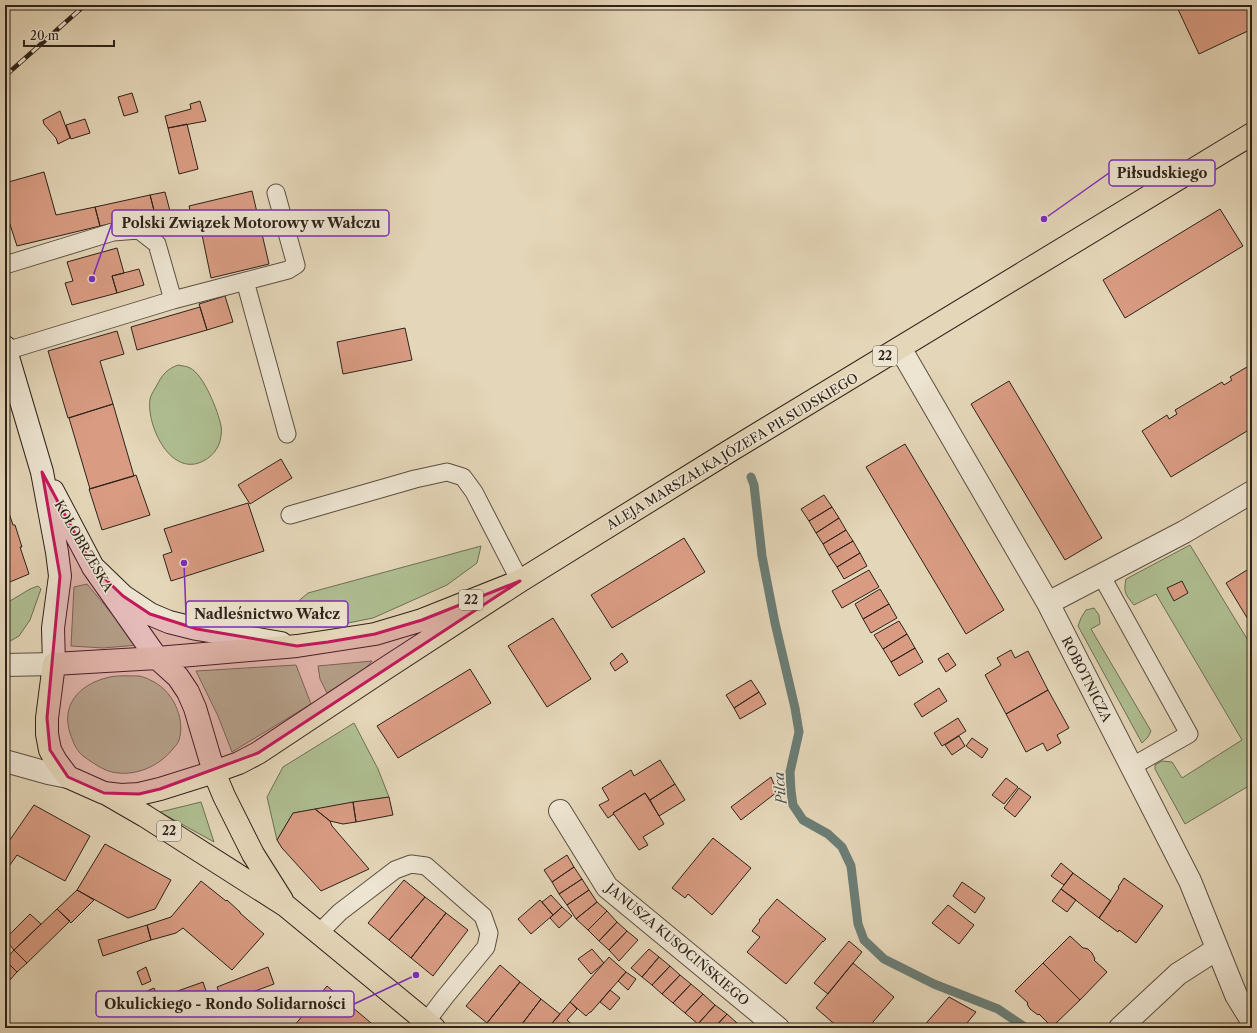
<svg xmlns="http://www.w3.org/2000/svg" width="1257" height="1033" font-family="'Libre Caslon Text',serif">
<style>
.green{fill:#afbf92;stroke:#6e7056}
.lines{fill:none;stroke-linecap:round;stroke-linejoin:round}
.stream{stroke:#6b7d75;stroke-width:9}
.building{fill:#d99c83;stroke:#2d221a}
.service-casing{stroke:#5b4f42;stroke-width:19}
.minor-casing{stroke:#5b4f42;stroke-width:24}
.tertiary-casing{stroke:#5b4f42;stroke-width:24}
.secondary-casing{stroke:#2d221a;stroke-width:24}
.primary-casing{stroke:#2d221a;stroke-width:24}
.service{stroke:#ede4d1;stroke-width:17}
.minor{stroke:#ede4d1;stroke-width:22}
.tertiary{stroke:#ede4d1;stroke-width:22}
.secondary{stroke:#ede4d1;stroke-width:22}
.primary{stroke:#e4d6b8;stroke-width:22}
.rail-casing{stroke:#2d221a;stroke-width:4.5}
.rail{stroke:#ede4d1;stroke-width:3;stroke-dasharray:9;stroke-linecap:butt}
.marked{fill:#c2185b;fill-opacity:0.2;stroke:#c2185b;stroke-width:3;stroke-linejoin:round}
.labels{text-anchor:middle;stroke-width:3;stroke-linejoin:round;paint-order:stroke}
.shield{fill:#ede4d1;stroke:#675c51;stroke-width:1}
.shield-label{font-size:12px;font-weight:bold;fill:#2d221a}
.street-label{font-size:13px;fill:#2d221a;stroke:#ede4d1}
.water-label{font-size:14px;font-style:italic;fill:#4c4f47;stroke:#ede4d1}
.leader{fill:none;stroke:#7b2cbf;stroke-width:1.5}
.callout-dot{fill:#7b2cbf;stroke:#ede4d1;stroke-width:1.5}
.callout{fill:#ede4d1;stroke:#7b2cbf;stroke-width:1.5}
.callout-label{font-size:14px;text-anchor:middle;font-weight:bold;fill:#2d221a}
</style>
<rect width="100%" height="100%" fill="#e4d6b8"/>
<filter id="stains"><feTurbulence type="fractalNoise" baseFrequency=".005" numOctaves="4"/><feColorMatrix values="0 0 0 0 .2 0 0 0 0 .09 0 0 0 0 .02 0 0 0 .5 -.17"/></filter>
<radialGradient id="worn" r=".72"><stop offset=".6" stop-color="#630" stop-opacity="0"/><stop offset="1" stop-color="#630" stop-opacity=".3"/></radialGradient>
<path class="green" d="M178 365C182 366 187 366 190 368 204 375 218 411 221 426 222 431 221 437 220 441 218 449 212 456 205 460 172 480 146 426 150 399 151 394 155 389 157 385 162 375 167 369 178 365Z
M1190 545 1252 647V784L1185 824 1155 769V765L1162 761 1172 762 1182 778 1242 740 1156 594 1134 605C1126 595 1123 593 1126 579Z
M481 546 477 563 447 585 373 618 328 627 303 626 295 604 308 593Z
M87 584 138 645 103 648 71 646 74 587Z
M38 586 41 589 30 620 19 636 5 644V604L30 589Z
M1094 608 1099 615 1100 624 1091 629 1151 731 1148 737 1142 743 1078 626 1081 618 1086 610Z
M372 661 366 668 327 693 320 679 318 666Z
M296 665 311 704 232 752 218 716 196 671Z
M139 676C143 677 147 678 150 680 172 689 186 718 179 740 178 744 174 747 172 750 158 767 134 777 112 772 103 770 93 763 86 758 77 753 73 742 70 733 61 705 79 685 106 678 115 675 128 676 139 676Z
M354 723 378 769 389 797 293 813 277 840 267 797 283 767Z
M201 802 214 842 160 812Z"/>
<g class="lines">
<path class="stream" d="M751 477 754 485 762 556 775 623 795 708 799 732 790 772 791 791 793 805 803 820 828 834 842 847 851 866 858 924 864 940 884 959 934 984 998 1009 1023 1026 1024 1028"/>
</g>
<path class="building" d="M1176 5H1252V29L1199 54Z
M132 93 138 112 124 116 118 97Z
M200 101 206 121 168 128 165 116 191 109 190 104Z
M60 111 70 138 58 144 56 138 44 124 43 120Z
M85 119 90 133 71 139 66 125Z
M187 124 198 169 179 174 168 128Z
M44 172 56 215 95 207 100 226 17 246 5 209V183Z
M252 191 269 264 211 278 200 225 194 226 189 206Z
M165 192 170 211 155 214 150 195Z
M150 195 155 214 100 226 95 207Z
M1220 209 1243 246 1125 318 1103 280Z
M117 248 124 273 112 276 117 293 72 305 65 283 73 281 67 262Z
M139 269 144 285 117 293 112 276Z
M225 296 233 322 207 330 199 304Z
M200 307 207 330 137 350 131 327Z
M405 328 412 360 343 374 337 342Z
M117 331 124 354 100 361 113 404 68 418 48 351Z
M1252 364V428L1171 477 1142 431 1167 415 1169 419 1177 414 1175 410 1222 382 1224 385 1232 380 1230 377Z
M1009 381 1102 538 1065 560 971 404Z
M113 404 134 476 90 489 69 418Z
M905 444 1004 610 966 634 866 467Z
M281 459 292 478 250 504 238 485Z
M136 475 150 515 102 530 89 489Z
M824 495 832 507 809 521 801 509Z
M5 501 13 525H15L22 547H20L29 574 5 584Z
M248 503 264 551 171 581 163 555 172 552 164 529Z
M832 507 839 518 816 533 809 521Z
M839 518 846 530 823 544 816 533Z
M846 530 853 541 829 555 823 544Z
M684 538 705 572 612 628 591 595Z
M853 541 860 553 837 567 829 555Z
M860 553 867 566 844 579 837 567Z
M1252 567V626L1226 583Z
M869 570 879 587 842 608 832 591Z
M1182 581 1188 593 1174 601 1167 588Z
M880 589 889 604 863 619 855 604Z
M889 604 897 618 871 633 863 619Z
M553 618 591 679 547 707 508 646Z
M899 621 907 634 883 649 874 635Z
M907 634 915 648 891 662 883 649Z
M915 648 923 662 899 676 891 662Z
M1011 650 1015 658 1028 651 1048 690 1006 714 985 675 1001 665 997 658Z
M622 653 628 662 615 671 610 663Z
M948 653 956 665 946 672 938 659Z
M470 669 491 703 398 758 377 726Z
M751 680 759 692 734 708 726 695Z
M939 688 947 701 922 717 914 704Z
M1048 690 1069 728 1057 735 1061 743 1047 751 1043 743 1026 752 1006 714Z
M759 692 766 704 740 719 734 708Z
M958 718 966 731 942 746 934 733Z
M959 736 965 746 952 755 945 745Z
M972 738 988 749 982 758 966 746Z
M660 760 675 784 650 800 645 793 613 813 614 814 608 818 599 805 609 800 602 788 631 770 634 776Z
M771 777 777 792 741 820 731 807Z
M1006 778 1018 787 1004 804 992 795Z
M675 784 685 800 659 816 650 800Z
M1019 788 1031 797 1015 817 1004 808Z
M645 793 664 824 643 837 648 845 639 850 613 813Z
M389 797 393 815 356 822 353 802Z
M353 802 356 822 343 824 330 821 315 809Z
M34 805 90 836 65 881 17 855 5 872V847Z
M315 809 330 821 332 826 369 869 321 891 282 848 277 840 293 813Z
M713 838 751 868 712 915 688 894 685 898 672 888Z
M105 844 171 880 155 909 128 918 77 890Z
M567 855 574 867 552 882 544 870Z
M1061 863 1073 873 1064 885 1051 876Z
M574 867 582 879 559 894 552 882Z
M1073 873 1111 901 1099 918 1061 889Z
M1124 878 1163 906 1136 943 1119 930 1118 932 1099 918 1119 888 1118 887Z
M582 879 589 890 567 905 559 894Z
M404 880 425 897 389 940 368 923Z
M201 881 226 901 227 900 240 912V913L264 934 232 970 183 928 176 933 151 940 147 925 171 917Z
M962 882 985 898 975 913 953 896Z
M1061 889 1076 900 1067 912 1052 901Z
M77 890 94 900 71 923 57 909Z
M589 890 597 902 576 919 567 905Z
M551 895 562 907 553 915 542 902Z
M425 897 446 913 411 958 389 940Z
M777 899 826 939 823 942V941L786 984 747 952 760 937 752 931 760 921 759 920Z
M540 900 553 915 531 934 518 919Z
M597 902 607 911 588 930 576 919Z
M948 905 974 925 959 944 932 923Z
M562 907 572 916 559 928 550 918Z
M57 909 70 921 27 963 14 950Z
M607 911 617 922 599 941 588 930Z
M446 913 468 930 433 976 411 958Z
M30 914 41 924 14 950 5 939Z
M617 922 627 931 609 950 599 941Z
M147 925 151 940 103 956 98 940Z
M627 931 638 940 619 961 609 950Z
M1070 936 1083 948H1084L1088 949 1092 953 1095 959 1094 960 1107 972 1080 1000 1043 963Z
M849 941 862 952 828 994 814 983Z
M592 949 604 963 591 974 578 959Z
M649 949 659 957 642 977 631 968Z
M14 950 27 963 17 972 5 960Z
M609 957 626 972 591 1012H590L586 1016 570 1002Z
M659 957 670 966 652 985 642 977Z
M5 960 17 972 9 981 5 976Z
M853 963 894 997 868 1028H839L816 1008Z
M1043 963 1080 1000 1052 1027 1039 1014 1038 1015 1030 1009 1027 1004 1028 1003 1015 991Z
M500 965 520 982 487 1023 466 1006Z
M670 966 680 975 662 994 652 985Z
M146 967 151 981 142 985 137 972Z
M268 967 274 984 223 1003 217 987Z
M626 972 636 979 628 990 618 981Z
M680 975 691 984 673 1003 662 994Z
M203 982 206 991 175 1002 172 993Z
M520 982 541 999 519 1028H493L487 1023Z
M691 984 703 994 685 1013 673 1003Z
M327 986 377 1028H297L294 1026Z
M154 988 160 1001 150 1005 145 992Z
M610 990 620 998 610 1010 600 1002Z
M703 994 715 1005 698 1024 685 1013Z
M949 997 976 1012 963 1028H922Z
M541 999 560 1014 548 1028H519Z
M570 1002 577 1009 567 1020 576 1028H548Z
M715 1005 727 1014 714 1028H702L698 1024Z
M727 1014 737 1023 732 1028H714Z"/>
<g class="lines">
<defs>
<path id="service" d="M5 265 113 232 139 230 157 244 173 300 6 351
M245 281 287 434
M173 300 288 270 296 265 276 193
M290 515 415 479 447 472 463 477 474 492 520 581
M1101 575 1189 734 1131 767
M318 934 340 912 395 870 411 864 426 866 483 916 489 933 486 947 445 997 426 1022"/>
<path id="minor" d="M900 348 1048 603 1190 881 1236 995 1252 1021
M1048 603 1184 532 1252 492
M560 811 607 887 778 1028
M1120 1028 1178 974 1217 949"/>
<path id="tertiary" d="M5 665 54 664
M5 761 48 773 68 777"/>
<path id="secondary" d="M5 347 42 472 57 552 60 576 53 628 54 664
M53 491 93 567 157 658
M93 567 123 596 150 614 169 622 197 629 281 643"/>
<path id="primary" d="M520 581 422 620 375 634 297 646 157 658 54 664 47 718V734L50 750 56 761 68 777 104 793 121 795 139 794 160 789 214 772 239 763 258 753 383 670 520 581 728 452 1252 134
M157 658 178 677 188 692 195 708 214 772 224 796 253 854 282 900
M107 794 145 816 286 906 434 1028"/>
</defs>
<use href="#service" class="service-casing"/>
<use href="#minor" class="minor-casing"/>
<use href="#tertiary" class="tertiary-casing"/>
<use href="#secondary" class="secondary-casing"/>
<use href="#primary" class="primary-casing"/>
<use href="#service" class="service"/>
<use href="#minor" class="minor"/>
<use href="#tertiary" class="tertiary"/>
<use href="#secondary" class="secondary"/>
<use href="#primary" class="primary"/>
<defs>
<path id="rail" d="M5 76 85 5"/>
</defs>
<use href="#rail" class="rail-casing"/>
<use href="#rail" class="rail"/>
</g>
<path class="marked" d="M42 472 93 567 123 596 150 614 197 629 297 646 328 642 375 634 422 620 520 581 258 753 160 789 139 794 104 793 68 777 50 750 47 718 60 576Z"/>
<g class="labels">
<g class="shield">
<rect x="873" y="346" width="24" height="20" rx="3"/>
<rect x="459" y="590" width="24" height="20" rx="3"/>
<rect x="157" y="821" width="24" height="20" rx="3"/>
</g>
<g class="shield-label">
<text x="885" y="360">22</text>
<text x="471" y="604">22</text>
<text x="169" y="835">22</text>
</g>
<g class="street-label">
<text transform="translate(732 451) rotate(-31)" y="5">ALEJA MARSZAŁKA JÓZEFA PIŁSUDSKIEGO</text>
<text transform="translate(84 546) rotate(60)" y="5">KOŁOBRZESKA</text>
<text transform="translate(1087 679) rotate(63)" y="5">ROBOTNICZA</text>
<text transform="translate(678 944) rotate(40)" y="5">JANUSZA KUSOCIŃSKIEGO</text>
</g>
<g class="water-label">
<text transform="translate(780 788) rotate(-95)" y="5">Pilca</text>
</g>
</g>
<path class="leader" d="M1044 219L1109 173M92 279L112 223M184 563L186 614M416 975L354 1004"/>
<g class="callout-dot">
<circle cx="1044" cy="219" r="4"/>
<circle cx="92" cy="279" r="4"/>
<circle cx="184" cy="563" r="4"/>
<circle cx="416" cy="975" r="4"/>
</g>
<g class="callout">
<rect x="1109" y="160" width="106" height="26" rx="4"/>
<rect x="112" y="210" width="277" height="26" rx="4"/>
<rect x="186" y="601" width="162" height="26" rx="4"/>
<rect x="96" y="991" width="258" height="26" rx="4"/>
</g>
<g class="callout-label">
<text x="1162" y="178">Piłsudskiego</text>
<text x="251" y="228">Polski Związek Motorowy w Wałczu</text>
<text x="267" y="619">Nadleśnictwo Wałcz</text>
<text x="225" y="1009">Okulickiego - Rondo Solidarności</text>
</g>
<rect width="1257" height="1033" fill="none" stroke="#e4d6b8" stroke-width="20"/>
<rect x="6" y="6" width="1245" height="1021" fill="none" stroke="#2d221a" stroke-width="2"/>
<rect x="10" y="10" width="1237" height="1013" fill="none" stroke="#2d221a"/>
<path d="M24 40v6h90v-6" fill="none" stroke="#2d221a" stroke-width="2"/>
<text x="30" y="40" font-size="12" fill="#2d221a" stroke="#ede4d1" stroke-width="3" paint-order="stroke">20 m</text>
<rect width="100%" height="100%" filter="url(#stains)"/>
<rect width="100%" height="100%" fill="url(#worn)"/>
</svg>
